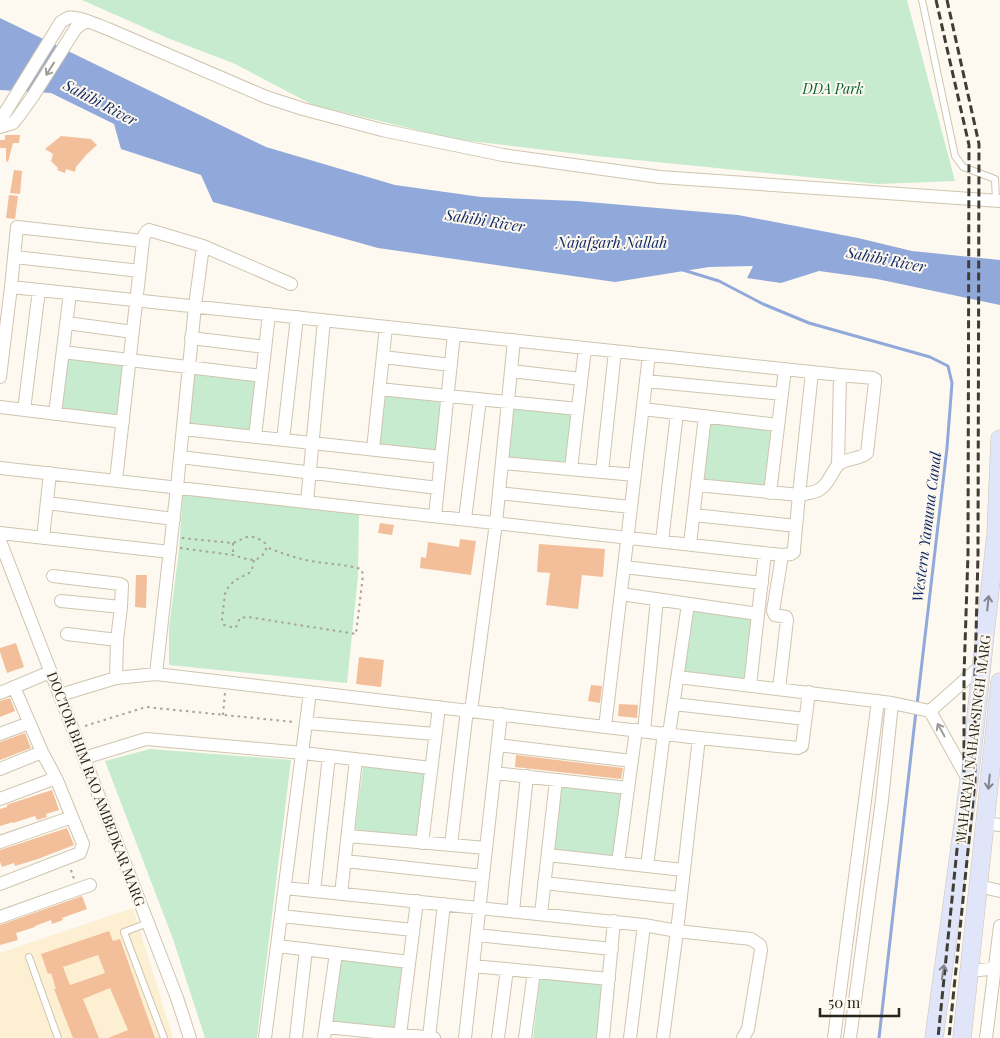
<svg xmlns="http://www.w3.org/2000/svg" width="1000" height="1038" font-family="'Playfair Display',serif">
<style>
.built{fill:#fdefd2}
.green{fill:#c6ebce}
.water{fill:#90a9da}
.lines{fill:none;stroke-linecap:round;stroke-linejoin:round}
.stream{stroke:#90a9da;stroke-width:3}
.building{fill:#f3bf9a;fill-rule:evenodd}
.lane-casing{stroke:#cfc5af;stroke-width:8}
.street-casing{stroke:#cfc5af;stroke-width:14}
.secondary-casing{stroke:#cfc5af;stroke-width:19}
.path{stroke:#a8a49c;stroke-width:2;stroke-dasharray:2.5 4;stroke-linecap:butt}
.lane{stroke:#fff;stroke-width:6}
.street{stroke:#fff;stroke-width:12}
.secondary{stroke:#e0e5fa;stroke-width:18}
.rail{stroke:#403d35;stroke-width:3;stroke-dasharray:8 4;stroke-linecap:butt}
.oneway{stroke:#9e9d99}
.oneway2{stroke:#84858c}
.labels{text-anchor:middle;stroke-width:4;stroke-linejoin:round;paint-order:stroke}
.park-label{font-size:14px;font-style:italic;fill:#095f2f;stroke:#fdf9f0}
.street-label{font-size:14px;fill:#28251d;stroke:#fdf9f0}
.water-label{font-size:15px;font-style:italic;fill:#122964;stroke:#fdf9f0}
</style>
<rect width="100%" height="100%" fill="#fdf9f0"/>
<path class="built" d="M133 908 173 1038H0V953Z"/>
<path class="green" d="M82 0H907L955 181 878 184 596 156 455 139 313 105 233 63 170 39Z
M63 356 127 363 122 418 58 412Z
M193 371 256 377 251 433 187 427Z
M381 391 445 397 440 453 376 447Z
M510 405 574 411 568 467 504 461Z
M710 419 772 428 764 490 702 481Z
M183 493 359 513 358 576 347 683 169 665V628L179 550Z
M690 609 753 617 746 681 683 673Z
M150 749 291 760 257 1038H205L173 939 105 761Z
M363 766 426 774 418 838 355 830Z
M560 785 623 793 615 857 552 849Z
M339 957 402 965 394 1029 331 1021Z
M540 977 603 985 597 1038H533Z"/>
<path class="water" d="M0 18 266 147 395 185 481 197 577 201 738 215 858 238 912 251 1000 260V305L877 279 819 271 781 283 747 278 753 266 709 267 615 282 378 248 213 202 201 175 121 149 114 124 51 93 0 90Z"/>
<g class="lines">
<path class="stream" d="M683 270 719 281 763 304 809 323 930 357 948 366 952 383 947 448 917 705
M879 1038 916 711"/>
</g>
<path class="building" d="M5 135H20L19 143H13L8 162 6 161V148H0V140H5Z
M61 136 91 139 97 145 87 154 76 167 75 172 66 169 65 173 57 170 58 168 51 161 53 154 45 149Z
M14 170 22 171 20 194 10 193Z
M9 195 18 196 15 219 6 218Z
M380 523 394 525 392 535 378 533Z
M460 539 476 541 471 575 420 568 421 557 426 558 428 542 459 547Z
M539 544 605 549 603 577 582 575 578 609 546 605 550 573 537 572Z
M136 575H147L146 608 135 607Z
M16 643 24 667 7 673 0 652V648Z
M359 657 384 660 381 687 356 684Z
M591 685 602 686 600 703 588 701Z
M10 698 15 711 0 717V701Z
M619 704 638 705 637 718 618 716Z
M25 733 31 748 0 760V742Z
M516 755 623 768 621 779 515 767Z
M52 790 59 810 46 814 47 817 37 820 35 816 13 823V822L0 826V809L7 807V805L9 804Z
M67 828 74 845 38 859 15 866 14 863 2 867 0 862V850Z
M82 896 87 909 62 918 63 920 52 924 51 920 35 926V927L16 933 18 940 0 945V925Z
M109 931 113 941 120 939 155 1038H108L128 1030 110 988 83 999 99 1038H73L54 989H56L51 973 48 974 41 954ZM98 955 105 973 70 985 63 967Z"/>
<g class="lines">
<defs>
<path id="lane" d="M922 0 955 156 963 167 995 179 996 201
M148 923 124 932 164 1038
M29 957 58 1038"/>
<path id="street" d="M0 124 3 116 61 22C61 22 67 18 68 18 75 15 100 26 108 29L266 97 303 109 382 130 503 155 660 177 1000 201
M0 127 13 123 18 117 33 96 76 28 86 21
M143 241C144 236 144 233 149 230L203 246 291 284
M15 257 140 271
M67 323 133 332
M191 338 265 347
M63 352 262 376
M383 357 451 365
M511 371 581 379
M0 377 11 287 17 227 143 241 116 480
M646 381 782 394
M379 389 578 409
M0 407 123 422
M643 409 778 425
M24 410 39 290
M55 414 70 293
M183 429 441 457
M255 437 269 314
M283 440 297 317
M373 449 386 327
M180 457 438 488
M502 463 635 475
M838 465 840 375
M0 468 782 555 791 554 794 552V549L799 495C813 492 821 493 829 479 832 475 834 469 838 465 845 458 859 460 867 453L875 382V379L873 378 840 375 11 287
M571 469 585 348
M602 472 615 351
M697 485 799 495 812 372
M499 493 631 507
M770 493 785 369
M307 502 324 320
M47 503 174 519
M694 515 796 526
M435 516 454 334
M465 519 480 399
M0 533 170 552
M43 538 50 473
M0 541 177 998 190 1038
M662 541 677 413
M690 544 705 416
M624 567 762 583
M53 576 120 584 122 585 121 607 117 640 116 678
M621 594 758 614
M61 601 121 607
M67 634 117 640
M156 674 177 487 195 306 203 246
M678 677 892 703 930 711
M750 685 765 553
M779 689 787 620 786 617 775 615 773 611 782 555
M0 693 50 672
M60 695 116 678 156 674 699 738 798 748 802 746 809 692
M674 704 805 719
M471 711 496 523 514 340
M930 711 969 781
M930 711 982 665
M307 723 435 734
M605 727 649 355
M644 731 657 599
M0 734 29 723
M669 734 688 604
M498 745 632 761
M84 758 146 739 303 753 431 768
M0 769 42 752
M495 773 628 788
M0 799 56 778
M985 823 1000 825
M348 836 486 848
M0 842 72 817
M422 843 439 707
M451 845 467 710
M548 855 683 870
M345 861 483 876
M618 863 636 730
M647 866 664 733
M544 883 680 898
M0 884 80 853 83 844 56 778 42 752 14 687
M978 886 1000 891
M285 888 644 925 677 931 751 939 760 945 761 950 748 1029 743 1038
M314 891 329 756
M341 894 356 759
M513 911 527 776
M541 914 556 780
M281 916 413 930
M0 917 90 885
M477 935 612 949
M278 946 409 962
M473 966 609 979
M969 971 1000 968
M326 1027 434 1038
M400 1035 417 901
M429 1037 444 904
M265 1038 310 692
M296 1038 306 949
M324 1038 336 953
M465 1038 501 714
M498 1038 507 969
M525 1038 534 972
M603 1038 614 921
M630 1038 644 925
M663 1038 677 931 699 738
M834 1038 878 701
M850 1038 882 800 892 703
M986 1038 1000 926"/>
<path id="secondary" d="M934 1038 969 781 996 534 1000 439
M962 1038 1000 682"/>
</defs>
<use href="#lane" class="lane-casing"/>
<use href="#street" class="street-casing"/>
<use href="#secondary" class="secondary-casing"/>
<path class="path" d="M233 543V555
M180 548 233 555 250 560 257 559 262 556 266 550 265 543 261 540 253 537H247L233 543 181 538
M254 560 252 569 249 573 234 581 227 589 225 594 222 619 224 625 234 628 236 627 240 618 248 617 356 634 363 575 362 571 361 569C344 564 328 564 311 561 295 558 281 553 266 547
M223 715 225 692
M85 726 146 707 294 722
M71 870 74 879"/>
<use href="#lane" class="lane"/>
<use href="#street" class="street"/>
<use href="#secondary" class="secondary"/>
<path class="rail" d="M936 0 969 145 968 554 964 675V780L938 1038
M947 0 979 144 978 555 975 675V781L949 1038"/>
</g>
<defs><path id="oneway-shaft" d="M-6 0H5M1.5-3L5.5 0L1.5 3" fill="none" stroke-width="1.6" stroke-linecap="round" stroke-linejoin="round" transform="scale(1.25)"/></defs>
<g class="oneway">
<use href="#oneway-shaft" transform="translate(50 69) rotate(122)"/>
<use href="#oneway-shaft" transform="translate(941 730) rotate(-119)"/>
</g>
<g class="oneway2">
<use href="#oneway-shaft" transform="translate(988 603) rotate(-84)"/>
<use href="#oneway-shaft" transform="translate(989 782) rotate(96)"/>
<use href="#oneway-shaft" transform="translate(943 972) rotate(-82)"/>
</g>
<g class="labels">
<g class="park-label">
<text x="833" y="94">DDA Park</text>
</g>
<g class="street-label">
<text transform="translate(973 739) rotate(-83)" y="5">MAHARAJA NAHAR SINGH MARG</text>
<text transform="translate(96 789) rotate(69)" y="5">DOCTOR BHIM RAO AMBEDKAR MARG</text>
</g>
<g class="water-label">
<text transform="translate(100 103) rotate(28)" y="5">Sahibi River</text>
<text transform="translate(485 221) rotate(9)" y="5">Sahibi River</text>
<text x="612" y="248">Najafgarh Nallah</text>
<text transform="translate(886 260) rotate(11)" y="5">Sahibi River</text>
<text transform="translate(927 527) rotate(-83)" y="5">Western Yamuna Canal</text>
</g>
</g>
<path d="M820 1008v8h79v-8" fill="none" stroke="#28251d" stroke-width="2.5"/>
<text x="828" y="1008" font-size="15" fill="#28251d" stroke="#fdf9f0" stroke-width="4" paint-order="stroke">50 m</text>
</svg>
